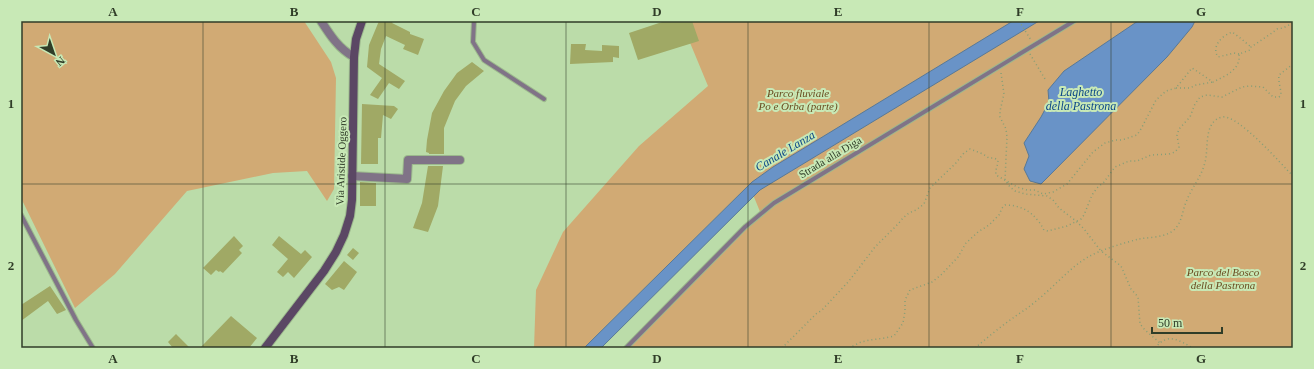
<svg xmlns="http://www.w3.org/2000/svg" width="1314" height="369" font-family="'Times New Roman',serif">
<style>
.green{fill:#d1aa74}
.water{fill:#6993c7;stroke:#587997}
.building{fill:#a0a965}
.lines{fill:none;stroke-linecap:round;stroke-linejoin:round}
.lane-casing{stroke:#9cb98d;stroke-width:6}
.street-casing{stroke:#9cb98d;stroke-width:10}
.secondary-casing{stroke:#9cb98d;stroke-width:10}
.path{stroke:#859e77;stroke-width:1.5;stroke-dasharray:1 3;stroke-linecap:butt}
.lane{stroke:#807387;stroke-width:4}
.street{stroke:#807387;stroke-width:8}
.secondary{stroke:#5b4764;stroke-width:8}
.grid{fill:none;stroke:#303d28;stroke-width:1;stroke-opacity:0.55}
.labels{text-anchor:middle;stroke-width:4;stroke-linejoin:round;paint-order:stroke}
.park-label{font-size:11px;font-style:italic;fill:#6a4c20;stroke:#c8e9b6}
.street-label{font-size:11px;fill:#303d28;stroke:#c8e9b6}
.water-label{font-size:12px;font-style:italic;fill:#0b4787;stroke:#c8e9b6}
.neatline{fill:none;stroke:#303d28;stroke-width:1.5}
.grid-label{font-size:13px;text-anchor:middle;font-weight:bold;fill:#303d28}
</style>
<rect width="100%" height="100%" fill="#bbdca9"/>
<path class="green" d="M21 21H304L331 62 336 78 334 189 327 201 307 171 273 173 187 191 115 274 75 308 21 198Z
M681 21H1293V348H627L761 214 749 185 584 348H534L536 290 563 232 639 146 708 86Z"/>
<path class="water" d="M1013 21H1039L760 190 601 348H584L752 182 773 167Z
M1138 21H1195L1192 27 1167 57 1041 184 1030 181 1024 169 1029 156 1024 143 1041 117 1049 102 1048 90 1064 71Z"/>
<path class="building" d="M379 21H393L392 23 410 32V34L424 39 418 55 403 49 405 45 386 36 381 49 379 64 405 81 399 89 389 83 378 99 370 95 382 78 367 67 369 45Z
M665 21H692L699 41 638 60 629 33Z
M571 44H586L585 50 602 51V45L619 46V58L613 57V62L570 64Z
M472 62 484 71 466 86 455 101 444 128V154H429V153L426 152 427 140 432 113 444 91 457 73Z
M362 104 394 106 398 109 391 119 383 115 381 138H378V164H361Z
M428 166H443L438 206 428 232 413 228 422 203Z
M360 182 376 183V206H360Z
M234 236 243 246 239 250 242 253 223 273 220 271 219 272 216 270 211 275 203 268Z
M279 236 301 254 305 250 312 257 294 278 288 272 283 277 277 272 288 259 272 245Z
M353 248 359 253 353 260 347 255Z
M344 261 357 272 344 290 339 287 332 290 325 284Z
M50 286 66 310 57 314 48 301 21 321V305Z
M231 316 257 338 249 348H200Z
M176 334 190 348H173L168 342Z"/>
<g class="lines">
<defs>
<path id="lane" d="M474 21 473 42 484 60 544 99
M21 215 76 320 93 348
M626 348 745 227 774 203 1074 21"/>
<path id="street" d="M321 21C330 35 339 49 354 57
M352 176 407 179 408 160H460"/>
<path id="secondary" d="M265 348 324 271 336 252 344 235 350 216 352 200 354 57 356 39 362 21"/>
</defs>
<use href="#lane" class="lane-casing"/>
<use href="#street" class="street-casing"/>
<use href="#secondary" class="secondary-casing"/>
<path class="path" d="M1019 21 1031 40
M1030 54 1045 79
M1239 54 1234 53 1218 57C1211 46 1222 36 1232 32L1239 37 1251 47
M1001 73 1004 94 1000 111V117L1006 129 1007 137 1005 180 1010 187 1015 191 1025 194 1047 196 1053 200 1059 208 1076 221 1084 229 1101 251 1121 266 1131 289 1138 297 1140 324 1145 330 1160 343
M1176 88H1190L1196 85 1213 82
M782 348 816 314 822 310 849 281 875 247 898 224 903 218 909 213 916 210 924 204 930 188 955 164 964 153 970 149 983 154 989 158H994L998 160C998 166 995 169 996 175L1017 187 1027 190H1035L1043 194 1053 192 1067 184 1093 152 1105 143 1116 140H1122L1137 135 1141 129 1156 100 1166 91 1176 88 1192 68 1213 82C1225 76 1241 70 1239 54L1250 50 1251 47 1272 33 1277 29 1283 28 1293 23
M849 348 861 342 870 340 885 338 894 336 903 323 905 311V300L910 290 932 282 942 274 958 257 966 243 978 232 989 225 999 215 1002 208 1005 205C1019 205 1030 210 1039 222 1041 224 1042 227 1044 230L1048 231 1067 226 1081 219 1084 215 1092 195 1097 188 1104 182 1115 167 1129 161H1137L1151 155 1169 154 1175 152 1179 147 1177 135 1179 129 1190 117 1195 104 1200 97 1207 95 1222 97 1242 87 1250 86 1263 87 1273 97H1279L1281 95C1281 88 1278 82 1279 75L1293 64
M975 348C987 338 1000 327 1013 318 1020 313 1028 308 1035 302 1053 288 1068 269 1088 257 1102 249 1124 243 1139 239 1150 237 1164 238 1174 230 1183 221 1182 210 1187 200 1192 187 1202 176 1205 162 1209 148 1203 122 1222 117 1238 114 1281 164 1293 176
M1155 348C1168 332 1178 340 1193 348"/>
<use href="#lane" class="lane"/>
<use href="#street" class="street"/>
<use href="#secondary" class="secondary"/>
</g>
<path class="grid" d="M203 21V348M385 21V348M566 21V348M748 21V348M929 21V348M1111 21V348M21 184H1293"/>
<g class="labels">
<g class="park-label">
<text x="798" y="97">Parco fluviale<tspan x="798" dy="13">Po e Orba (parte)</tspan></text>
<text x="1223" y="276">Parco del Bosco<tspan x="1223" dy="13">della Pastrona</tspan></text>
</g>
<g class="street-label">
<text transform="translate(830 157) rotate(-31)" y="4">Strada alla Diga</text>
<text transform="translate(341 161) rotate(-88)" y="4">Via Aristide Oggero</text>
</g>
<g class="water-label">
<text x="1081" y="96">Laghetto<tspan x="1081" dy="14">della Pastrona</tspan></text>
<text transform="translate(785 151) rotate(-31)" y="4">Canale Lanza</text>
</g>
</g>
<rect width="1314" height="369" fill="none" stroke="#c8e9b6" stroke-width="44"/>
<g transform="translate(54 54) rotate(140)" stroke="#c8e9b6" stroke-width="3" paint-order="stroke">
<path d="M0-3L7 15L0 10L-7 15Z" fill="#303d28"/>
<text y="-6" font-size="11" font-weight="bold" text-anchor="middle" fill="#303d28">N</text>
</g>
<path d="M1152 327v6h70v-6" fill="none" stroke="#303d28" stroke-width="2"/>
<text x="1158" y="327" font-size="12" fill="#303d28" stroke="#c8e9b6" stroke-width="3" paint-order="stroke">50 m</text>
<rect x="22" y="22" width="1270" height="325" class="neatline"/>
<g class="grid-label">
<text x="113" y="16">A</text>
<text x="294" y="16">B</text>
<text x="476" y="16">C</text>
<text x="657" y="16">D</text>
<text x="838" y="16">E</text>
<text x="1020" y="16">F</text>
<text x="1201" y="16">G</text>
<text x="11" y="108">1</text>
<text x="1303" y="108">1</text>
<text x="11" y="270">2</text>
<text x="1303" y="270">2</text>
<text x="113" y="363">A</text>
<text x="294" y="363">B</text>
<text x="476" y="363">C</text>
<text x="657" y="363">D</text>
<text x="838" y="363">E</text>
<text x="1020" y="363">F</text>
<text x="1201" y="363">G</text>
</g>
</svg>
